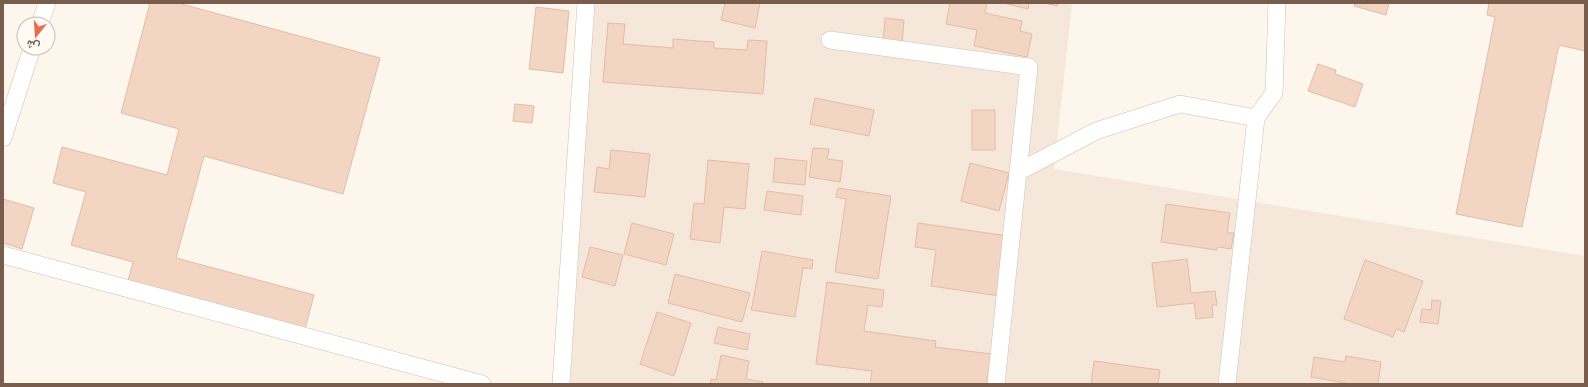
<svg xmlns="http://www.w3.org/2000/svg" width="1588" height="387" font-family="Overpass,Vazirmatn,sans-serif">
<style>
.residential{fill:#f5e8da}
.building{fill:#f3d5c3;stroke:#e6bba3}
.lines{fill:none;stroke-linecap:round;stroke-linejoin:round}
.street-casing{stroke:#d1beb0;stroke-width:18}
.street{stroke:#fff;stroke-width:17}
</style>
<rect width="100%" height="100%" fill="#fdf6ec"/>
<path class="residential" d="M593 3H1072L1054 169 1585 256V384H570Z"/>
<path class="building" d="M150 3H178L380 58 343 194 204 156 176 258 314 295 305 329 128 281 133 262 71 245 86 192 53 183 62 147 167 175 179 129 121 113Z
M725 3H760L755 28 721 20Z
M950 3H987L985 13 1022 21 1020 31 1032 34 1027 57 974 46 977 30 946 24Z
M1003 3H1029L1028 9Z
M1045 3H1058L1057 6Z
M1355 3H1389L1386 15 1354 6Z
M1489 3H1585V51L1559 45 1522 227 1456 214 1495 17 1487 15Z
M536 7 569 11 563 73 529 69Z
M885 18 904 20 902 44 883 41Z
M608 23 625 24 623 44 673 48V39L714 42V48L747 50 748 40 767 41 763 94 603 82Z
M1318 64 1336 70 1335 74 1363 84 1355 107 1308 91Z
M815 98 874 110 869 136 810 124Z
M515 104 534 106 532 123 513 121Z
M972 110H995V150H972Z
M813 148 829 149 827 159 843 161 840 182 809 177Z
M611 150 650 154 645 197 594 192 597 167 609 169Z
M775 158 807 161 805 185 773 182Z
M708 160 749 164 745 209 724 207 720 243 690 239 694 203 704 204Z
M970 163 1009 173 999 211 961 201Z
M838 188 891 196 878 279 835 272 846 199 836 197Z
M767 191 803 196 801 215 764 210Z
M3 199 34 208 22 249 3 243Z
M1166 204 1230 213 1227 233H1234L1231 249 1218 247 1217 250 1161 242Z
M632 223 674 234 666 265 624 254Z
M918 223 1008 236 1000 296 931 286 936 250 915 247Z
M590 247 623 255 615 286 582 277Z
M762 251 813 260 812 269 803 268 795 317 751 310V307H752Z
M1187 259 1191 293 1215 291 1217 305H1212L1213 317 1196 319 1194 303 1157 307 1152 263Z
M1365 260 1423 281 1404 332 1396 329 1393 337 1344 319Z
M675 274 750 293 742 322 668 303Z
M827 282 884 290 882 307 868 305 864 331 936 341 935 347 991 354 987 384H870L872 371 816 364Z
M1432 300 1441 301 1438 324 1420 322 1422 309 1431 310Z
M657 312 691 323 674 376 640 364Z
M718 327 750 334 747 350 714 343Z
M721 355 749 361 746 379 763 382 762 384H710L711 379 716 380Z
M1346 356 1381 362 1378 384H1344L1345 383 1311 377 1314 357 1345 362Z
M1094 361 1160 370 1158 384H1091Z"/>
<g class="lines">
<defs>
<path id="street" d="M40 24 47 3
M830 40 1029 67 996 384
M1256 118 1274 93 1277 3
M3 138 32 48
M1018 172 1096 131 1180 104 1256 118 1227 384
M3 255 482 384
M561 384 586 3"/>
</defs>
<use href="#street" class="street-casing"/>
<use href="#street" class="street"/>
</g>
<rect width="1588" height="387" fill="none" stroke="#7a5c4d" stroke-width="8"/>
<g transform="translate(36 36) rotate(197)"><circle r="19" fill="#fffaf3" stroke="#cabbb1"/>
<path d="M0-3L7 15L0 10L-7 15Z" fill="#e76f51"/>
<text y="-6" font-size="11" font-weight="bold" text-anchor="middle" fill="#7a5c4d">ش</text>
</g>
</svg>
